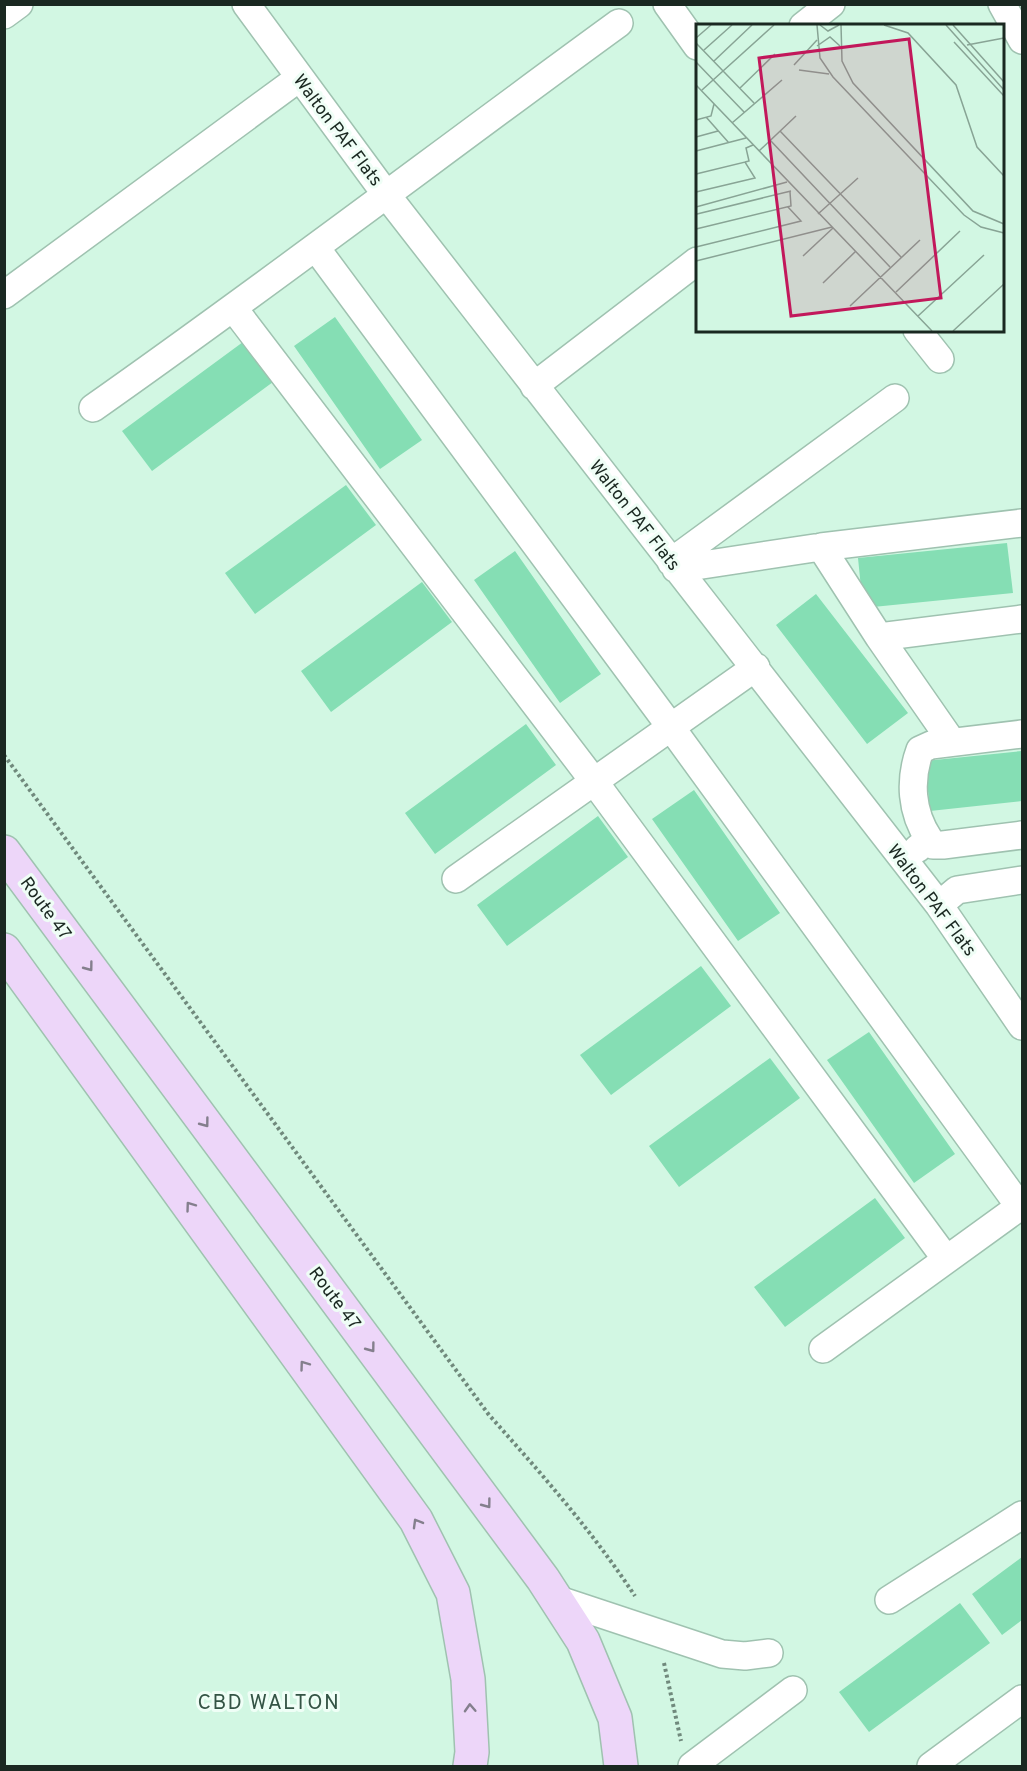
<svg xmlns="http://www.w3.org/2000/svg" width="1027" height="1771" font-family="Overpass,sans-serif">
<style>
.building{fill:#85deb4}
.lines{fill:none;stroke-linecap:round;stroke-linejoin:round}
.street-casing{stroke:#9fc2b0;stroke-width:30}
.secondary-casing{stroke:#9fc2b0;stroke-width:36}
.path{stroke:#70897c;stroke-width:4;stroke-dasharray:3 3;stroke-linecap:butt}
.street{stroke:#fff;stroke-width:27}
.secondary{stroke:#edd6f9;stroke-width:33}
.oneway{stroke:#847f8d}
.labels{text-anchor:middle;stroke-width:6;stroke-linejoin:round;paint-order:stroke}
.street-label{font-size:18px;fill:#1a2821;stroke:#effef6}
.quarter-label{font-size:21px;letter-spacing:1.5px;fill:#345445;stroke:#effef6}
.inset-road{fill:none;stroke:#88a495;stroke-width:1.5}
.view{fill:#c2185b;fill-opacity:0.15;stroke:#c2185b;stroke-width:3}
.inset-edge{fill:none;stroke:#1a2821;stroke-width:3}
</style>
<rect width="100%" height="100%" fill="#d2f7e3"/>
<path class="building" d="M335 317 422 440 380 469 294 346Z
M243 342 273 382 152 471 122 431Z
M346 485 376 525 255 614 225 573Z
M1007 543 1013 593 863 608 858 558Z
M515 551 601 674 560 703 474 580Z
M422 582 452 622 331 712 301 671Z
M816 594 908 713 867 744 776 625Z
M526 724 556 765 435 854 405 813Z
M1022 751V801L930 811 925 761Z
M694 790 780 913 738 941 652 819Z
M598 816 628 857 507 946 477 905Z
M701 966 731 1006 611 1095 580 1055Z
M869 1032 955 1154 914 1183 827 1060Z
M770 1058 800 1098 679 1187 649 1146Z
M875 1198 905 1238 785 1327 754 1287Z
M1022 1557V1620L1002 1635 972 1594Z
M960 1603 990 1643 869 1732 839 1692Z"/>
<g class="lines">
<defs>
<path id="street" d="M246 4 385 193 939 905 1022 1026
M667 4 697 46
M1002 4 1022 40
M4 15 19 4
M803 26 831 4
M316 248 670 726 1020 1207
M4 295 299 78
M234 309 593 780 946 1259
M917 330 940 359
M534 386 697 261
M93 408C271 283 443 151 619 23
M821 547 879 637
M671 562 895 398
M676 569 821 547 1022 523
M952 742 879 637 1022 619
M929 839C911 812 909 780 920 750L931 745 1022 734
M917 849 929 839 933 845H943L1022 835
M456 879 756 667
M939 905 957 890 1022 880
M823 1349 1022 1205
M556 1599 722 1654 745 1656 769 1653
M889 1600 1022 1515
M692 1766 793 1690
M931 1766 1022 1699"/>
<path id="secondary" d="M4 852 543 1579 583 1641 615 1718 621 1766
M4 950 416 1520 453 1593 468 1679 472 1752 470 1766"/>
</defs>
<use href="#street" class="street-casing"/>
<use href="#secondary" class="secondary-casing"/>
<path class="path" d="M4 755 489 1415C541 1473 592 1531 635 1596
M664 1663 681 1741"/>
<use href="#street" class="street"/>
<use href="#secondary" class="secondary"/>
</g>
<defs><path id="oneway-chevron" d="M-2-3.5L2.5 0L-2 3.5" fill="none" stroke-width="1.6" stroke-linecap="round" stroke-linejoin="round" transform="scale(1.5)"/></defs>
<g class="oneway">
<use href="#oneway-chevron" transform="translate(89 967) rotate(53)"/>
<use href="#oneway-chevron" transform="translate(205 1123) rotate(53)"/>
<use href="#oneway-chevron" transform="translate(190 1206) rotate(-126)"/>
<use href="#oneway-chevron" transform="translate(371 1348) rotate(53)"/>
<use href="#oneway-chevron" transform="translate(304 1365) rotate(-126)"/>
<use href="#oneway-chevron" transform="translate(487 1504) rotate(53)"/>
<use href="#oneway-chevron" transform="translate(417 1523) rotate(-120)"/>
<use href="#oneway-chevron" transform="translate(470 1708) rotate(-93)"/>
</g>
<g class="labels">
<g class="street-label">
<text transform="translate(338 130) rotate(53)" y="6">Walton PAF Flats</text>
<text transform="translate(635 515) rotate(52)" y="6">Walton PAF Flats</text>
<text transform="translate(932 900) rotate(53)" y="6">Walton PAF Flats</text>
<text transform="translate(46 908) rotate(54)" y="6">Route 47</text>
<text transform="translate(335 1298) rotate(53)" y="6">Route 47</text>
</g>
<g class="quarter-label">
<text x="269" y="1709">CBD WALTON</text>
</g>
</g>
<g transform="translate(696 24)">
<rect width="308" height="308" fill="#d2f7e3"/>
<path class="inset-road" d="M121 1 124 34 137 53 268 191 285 203 308 209M124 1 132 7 143 1M145 1 146 37 157 59 277 187 308 200M188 1 212 9 260 61 281 123 308 152M250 1 308 66M257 1 308 58M0 14 15 1M258 18 308 72M0 19 58 79M271 21 308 14M121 22 134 13 144 22M8 26 36 1M18 37 56 1M0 38 48 88M98 41 121 16M103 46 133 50M0 61 236 307M44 64 79 30M6 66 78 1M10 93 33 119M0 96 15 92 18 80M36 99 86 56M84 107 205 233M0 113 22 107M74 116 194 243M0 127 50 114M63 127 100 92M49 138 53 137 50 124 57 121M0 150 49 138 59 154 0 168M0 183 91 158M1 190 95 167M122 190 162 154M0 205 95 182 94 168M0 223 105 197 92 183M107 232 137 204M0 237 136 203M127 259 160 227M200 268 264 207M154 282 224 216M222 292 288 231M257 307 308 260"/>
<path class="view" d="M213 15 245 274 95 292 63 34Z"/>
<rect width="308" height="308" class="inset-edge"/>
</g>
<rect width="1027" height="1771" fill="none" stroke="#1a2821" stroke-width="12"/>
</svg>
